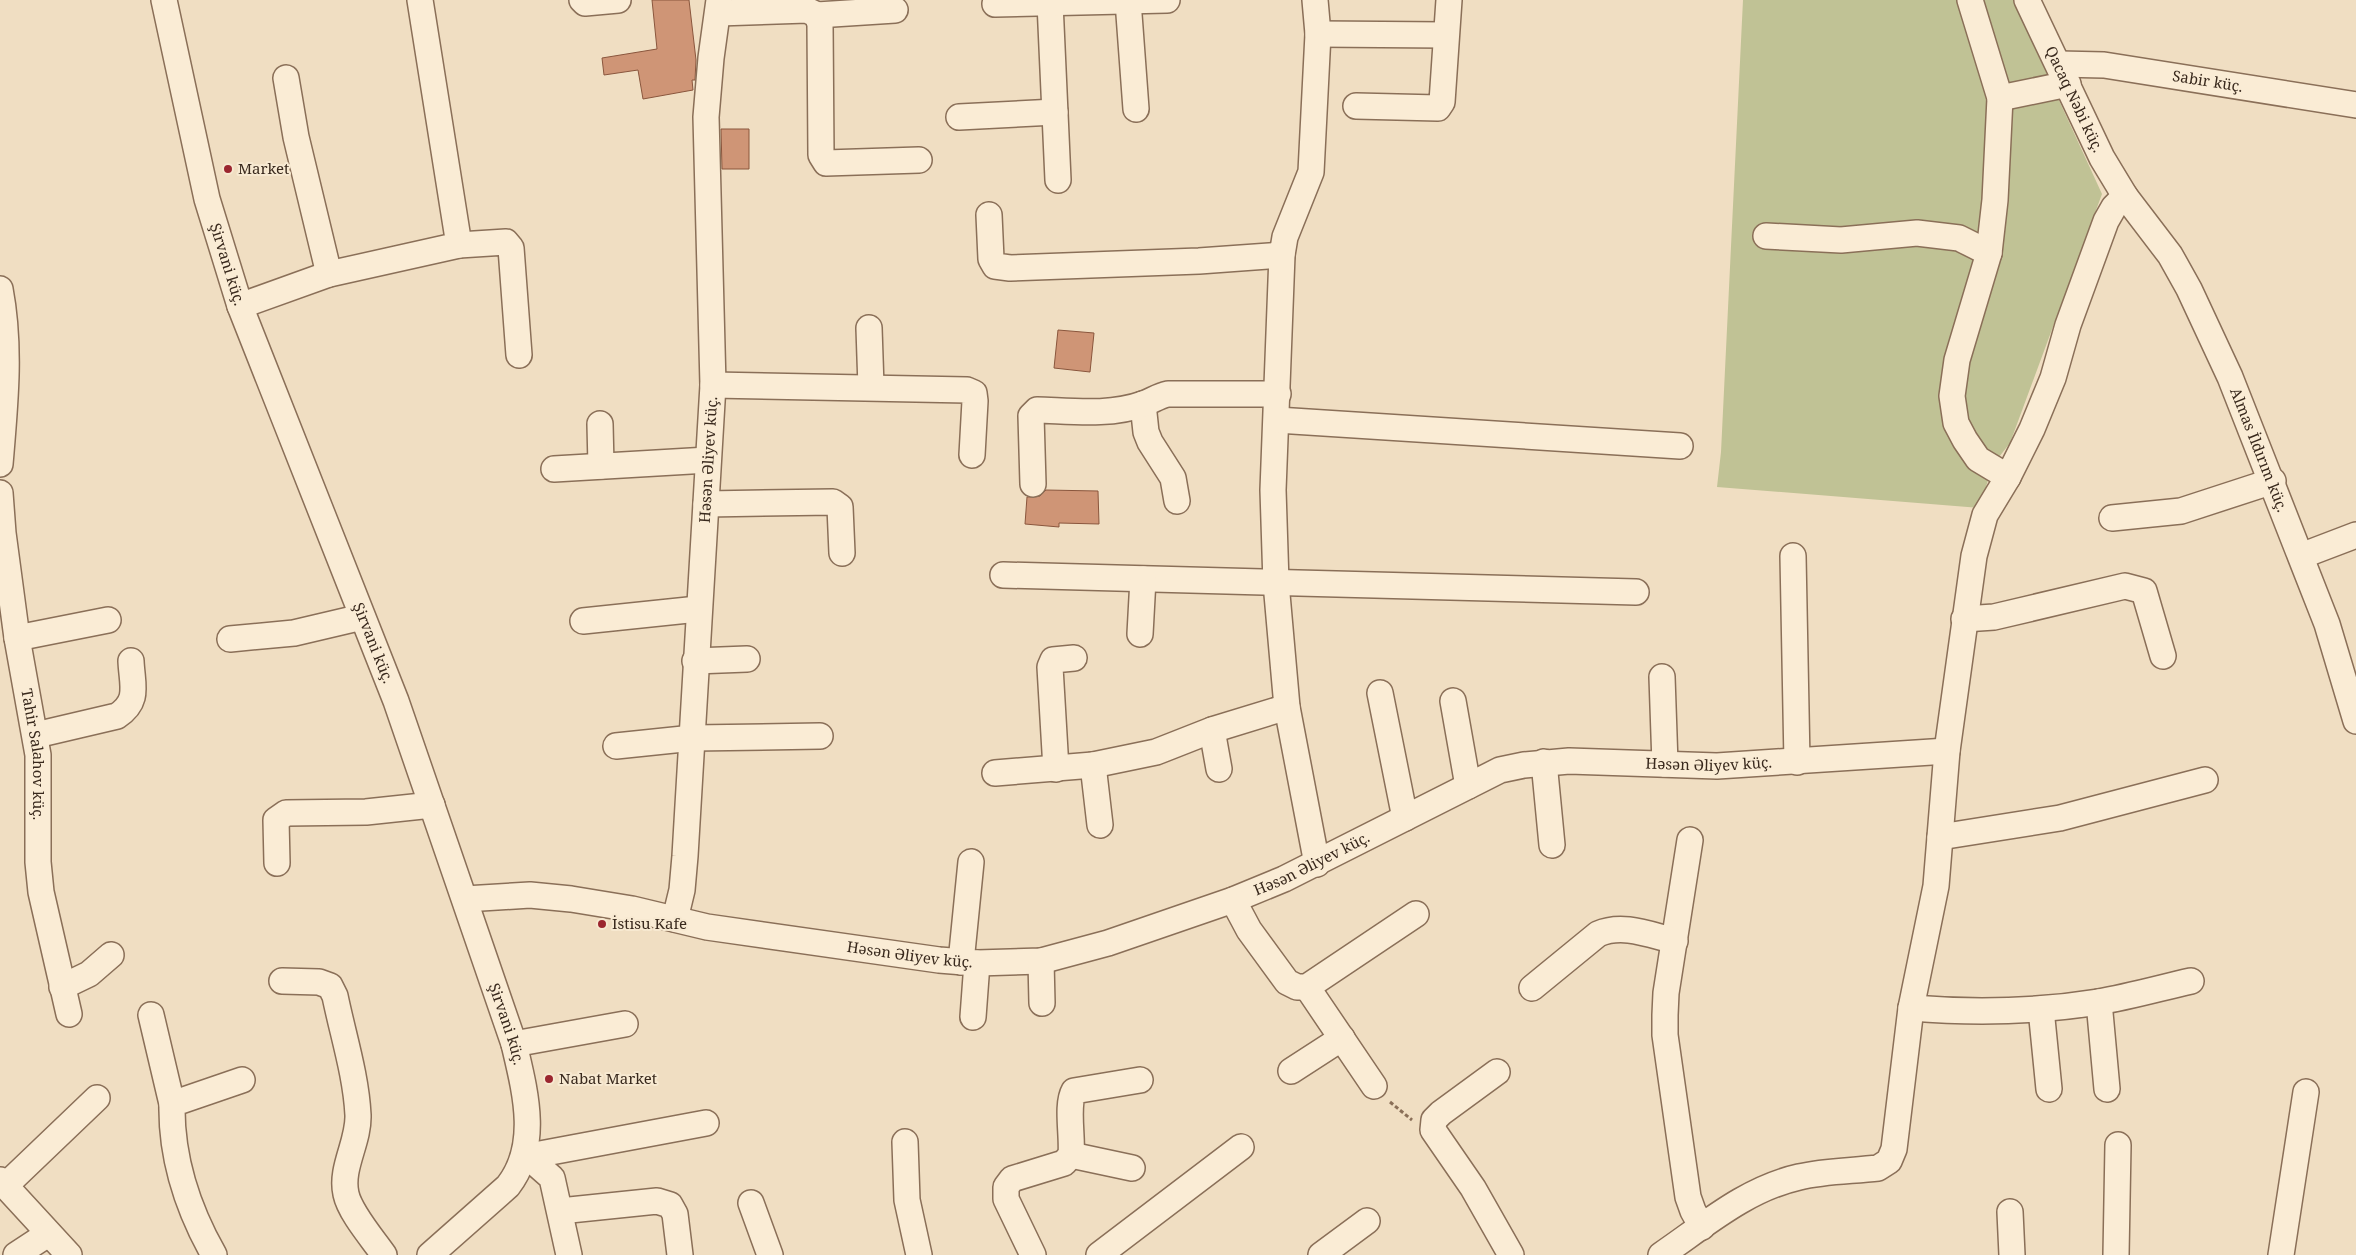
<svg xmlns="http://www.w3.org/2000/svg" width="2356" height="1255" font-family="'Noto Serif',serif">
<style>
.cemetery{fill:#c0c295}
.building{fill:#cf9576;stroke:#8a563d}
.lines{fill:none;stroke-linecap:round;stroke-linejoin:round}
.minor-casing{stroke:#8a6f58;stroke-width:28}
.path{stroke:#8a6f58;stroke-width:3;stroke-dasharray:4 2.5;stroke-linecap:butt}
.minor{stroke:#faecd5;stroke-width:25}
.poi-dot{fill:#9b262f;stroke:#f7e9d1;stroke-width:2}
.labels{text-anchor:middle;stroke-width:4;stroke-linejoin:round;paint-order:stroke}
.street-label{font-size:15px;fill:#39291d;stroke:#f7e9d1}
.poi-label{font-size:15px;fill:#39291d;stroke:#f7e9d1;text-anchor:start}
</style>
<rect width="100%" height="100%" fill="#f0dec2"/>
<path class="cemetery" d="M1743 0H2013L2102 194 2010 443 1992 466 1980 508 1717 487 1721 452Z"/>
<path class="building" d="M652 0H689L696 60 695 80H692L693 90 643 99 638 70 604 75 602 58 657 49Z
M721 129H749V169H722Z
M1058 330 1094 333 1090 372 1054 368Z
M1046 490 1098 491 1099 524 1059 523V527L1025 524 1027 497 1040 496Z"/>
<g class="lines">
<defs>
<g id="minor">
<path id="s1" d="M164 0 207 199 240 306 396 701 514 1044C525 1091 540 1145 508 1186L430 1255"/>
<path d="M582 0 585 3 618 0"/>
<path d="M1315 0 1318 34 1311 172 1285 237 1282 255 1273 490 1276 583 1287 707 1317 864"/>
<path d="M1970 0 2000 98 1995 200 1989 253 1957 360 1952 396 1956 423 1965 440 1978 459 2008 477"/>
<path id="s2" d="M2027 0 2102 158 2125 196 2170 255 2189 289 2230 377 2327 624 2356 721"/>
<path d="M1128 1 1136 109"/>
<path d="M1050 3 1058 180"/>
<path d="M995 4 1167 0"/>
<path d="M718 13 807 10 817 15 820 24 821 155 826 163 919 160"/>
<path d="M817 15 895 10"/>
<path d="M1318 34 1445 35"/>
<path id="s3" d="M2059 64 2104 65 2356 105"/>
<path d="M286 78 296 137 329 274"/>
<path d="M2000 98 2068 84"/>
<path d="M1356 106 1438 108 1442 102 1449 0"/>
<path d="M959 117 1055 112"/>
<path d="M989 215 991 259 995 266 1010 268 1199 261 1282 255"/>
<path d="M1766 236 1841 240 1917 233 1959 238 1989 253"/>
<path d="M459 245 506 242 511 248 519 355"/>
<path d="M0 289C11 347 5 405 0 464"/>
<path d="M240 306 329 274 459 245 420 0"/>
<path d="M869 328 871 387"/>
<path d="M713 385 967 390 974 393 975 401 972 455"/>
<path d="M1143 404 1146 432 1150 442 1173 478 1177 501"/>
<path d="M1277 420 1680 446"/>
<path d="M600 424 601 466"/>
<path d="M554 469 708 460"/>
<path d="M1033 484 1031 416 1037 410C1071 411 1110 416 1143 404 1152 401 1158 396 1168 394H1278"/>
<path id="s4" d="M0 493 3 533 17 638 38 755V862L41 892 69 1014"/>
<path d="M706 504 833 502 840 507 842 553"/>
<path d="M2112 518 2181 511 2273 481"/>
<path d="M1793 556 1797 762"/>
<path d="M2301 556 2356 535"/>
<path d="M1003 575 1636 592"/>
<path d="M1964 619 1994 617 2125 586 2144 591 2163 656"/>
<path d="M583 621 698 609"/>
<path d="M1140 634 1143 579"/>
<path d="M17 638 108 620"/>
<path d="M230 639 294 633 362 617"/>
<path d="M695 661 747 659"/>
<path d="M1662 677 1665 764"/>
<path d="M1380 693 1405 818"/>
<path d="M1453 701 1468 786"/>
<path d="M1212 730 1219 769"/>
<path d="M36 735 117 716C140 701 132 685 131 661"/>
<path d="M616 746 693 738 820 736"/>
<path d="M1544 762 1552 845"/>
<path d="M1093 765 1100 825"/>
<path d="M1056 769 1050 667 1053 660 1074 658"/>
<path d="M995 773 1093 765 1156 752 1212 730 1287 707"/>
<path d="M1940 837 2060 818 2205 780"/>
<path d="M1690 840 1666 993 1665 1015V1035L1688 1197 1693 1211 1702 1227"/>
<path d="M277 863 276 820 286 813 366 812 432 805"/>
<path id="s5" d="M465 899 530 895 571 899 632 909 707 927 939 960 977 963 1041 961 1108 943 1233 900 1284 879 1500 770 1524 765 1569 761 1717 766 1947 751"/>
<path d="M1233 900 1249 930 1287 982 1297 987H1307L1416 914"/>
<path id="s6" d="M675 919 682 890 685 856 713 385 706 117 711 58 719 0"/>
<path d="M1041 961 1042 1003"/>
<path d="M961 962 971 862"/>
<path d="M282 981 319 982 330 986 335 996C343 1035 356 1075 358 1115 359 1142 340 1168 346 1194 350 1213 373 1239 384 1255"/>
<path d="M62 987 89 974 111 955"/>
<path d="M1307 987 1374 1086"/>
<path d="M1532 988 1598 934C1623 923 1650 935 1675 941"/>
<path d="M2099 1002 2107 1089"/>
<path d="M1911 1008C1973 1013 2036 1012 2098 1002 2129 997 2160 988 2191 981"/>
<path d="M2041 1009 2049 1089"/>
<path d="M151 1015 172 1104"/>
<path d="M973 1017 977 963"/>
<path d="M514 1044 625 1024"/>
<path d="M1291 1071 1342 1038"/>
<path d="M1497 1072 1441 1113 1434 1120 1433 1130 1473 1188 1511 1255"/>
<path d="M905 1142 907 1200 919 1255"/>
<path d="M1071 1155 1132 1168"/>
<path d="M524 1157 706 1123"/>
<path d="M524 1157 535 1163 552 1178 569 1255"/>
<path d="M0 1180 69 1255"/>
<path d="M5 1186 97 1098"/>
<path d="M751 1203 770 1255"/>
<path d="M560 1211 657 1201 670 1205 675 1214 680 1255"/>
<path d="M2010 1212 2012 1255"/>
<path d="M16 1255 48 1234"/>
<path d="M214 1255C188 1209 171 1157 172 1104L242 1080"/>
<path d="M1033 1255 1006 1199V1187L1012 1179 1064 1163 1071 1155C1073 1137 1066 1105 1074 1091L1140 1080"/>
<path d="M1099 1255 1241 1147"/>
<path d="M1321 1255 1367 1221"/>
<path d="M1661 1255C1705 1225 1746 1189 1799 1177 1824 1171 1852 1171 1878 1168L1889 1161 1894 1149 1911 1008 1936 886 1947 751 1974 556 1985 515 2008 477 2032 429 2053 378 2068 325 2106 221 2114 207 2125 196"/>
<path d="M2116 1255 2118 1145"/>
<path d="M2281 1255 2306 1092"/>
</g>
</defs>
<use href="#minor" class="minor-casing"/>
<path class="path" d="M1390 1102 1412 1120"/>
<use href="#minor" class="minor"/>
</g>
<g class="poi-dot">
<circle cx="228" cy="169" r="5"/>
<circle cx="602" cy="924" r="5"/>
<circle cx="549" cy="1079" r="5"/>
</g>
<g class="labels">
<g class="street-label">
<text dy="5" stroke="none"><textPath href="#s3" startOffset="150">Sabir küç.</textPath></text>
<text dy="5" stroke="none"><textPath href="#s2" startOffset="110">Qacaq Nəbi küç.</textPath></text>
<text dy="5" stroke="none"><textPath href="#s1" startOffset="272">Şirvani küç.</textPath></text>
<text dy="5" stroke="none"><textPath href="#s2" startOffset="508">Almas İldırım küç.</textPath></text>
<text dy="5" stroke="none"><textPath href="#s6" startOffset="461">Həsən Əliyev küç.</textPath></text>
<text dy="5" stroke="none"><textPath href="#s1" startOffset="678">Şirvani küç.</textPath></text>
<text dy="5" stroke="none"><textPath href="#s4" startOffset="264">Tahir Salahov küç.</textPath></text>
<text dy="5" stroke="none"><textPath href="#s5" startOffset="1290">Həsən Əliyev küç.</textPath></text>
<text dy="5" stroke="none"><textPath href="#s5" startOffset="870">Həsən Əliyev küç.</textPath></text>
<text dy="5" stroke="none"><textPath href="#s5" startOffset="450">Həsən Əliyev küç.</textPath></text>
<text dy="5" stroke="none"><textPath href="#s1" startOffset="1082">Şirvani küç.</textPath></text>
</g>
<g class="poi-label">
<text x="238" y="174">Market</text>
<text x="612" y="929">İstisu Kafe</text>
<text x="559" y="1084">Nabat Market</text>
</g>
</g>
</svg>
